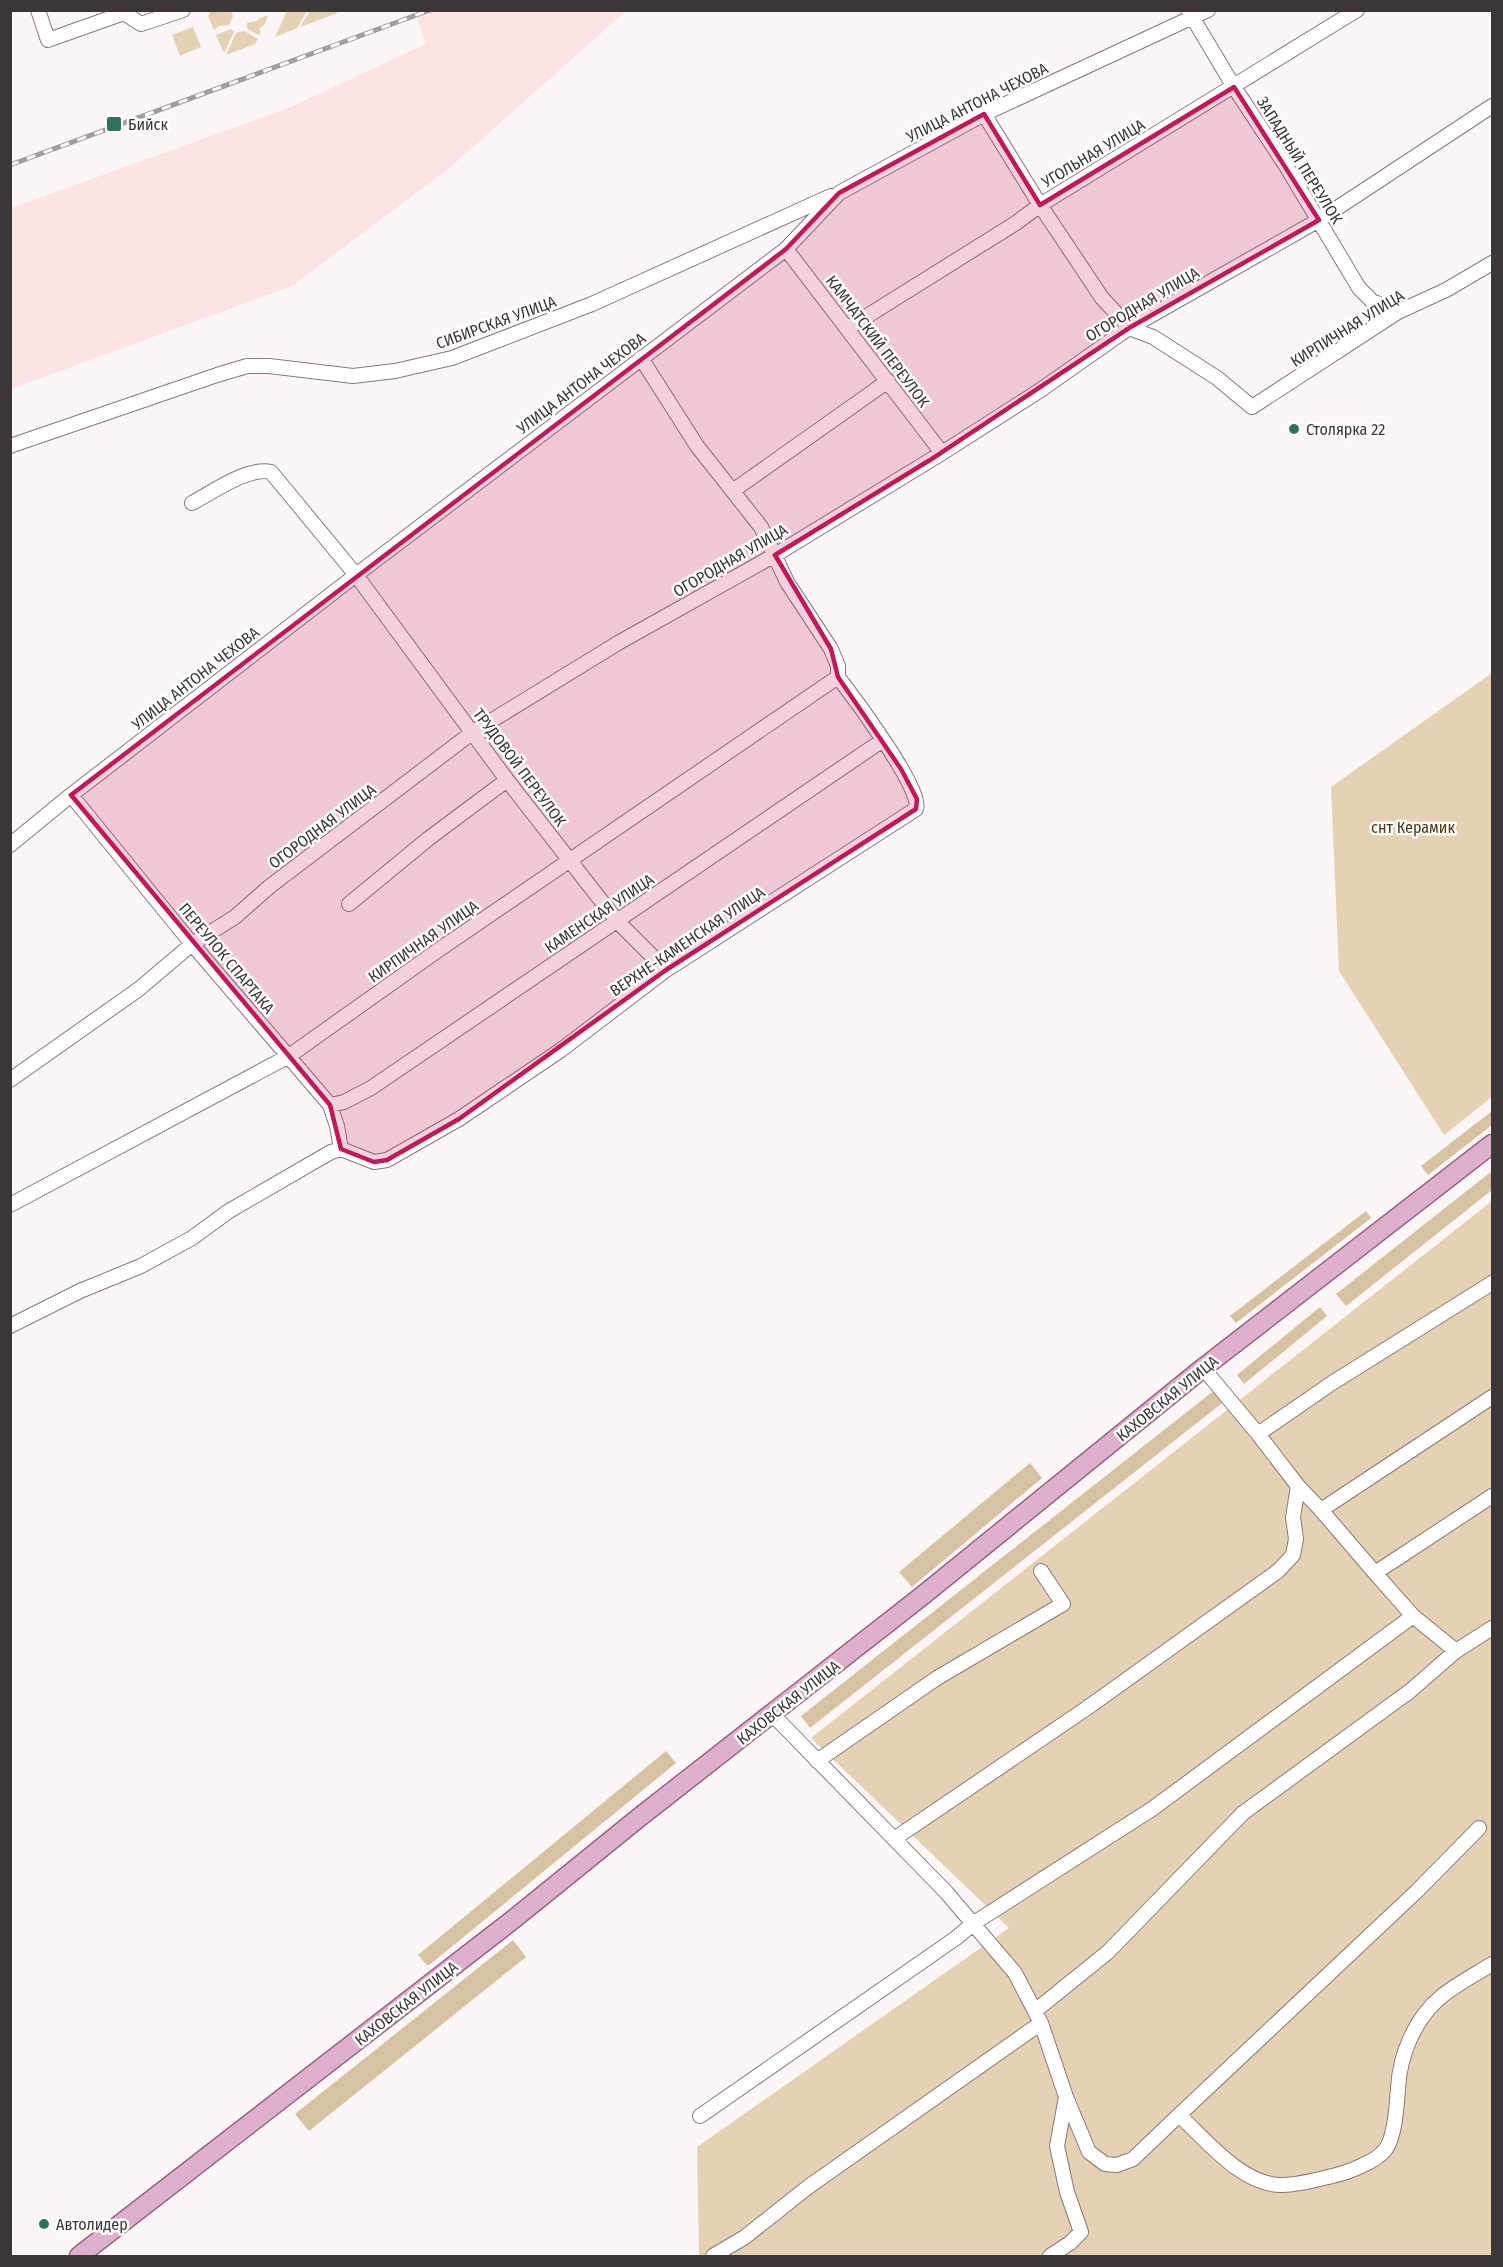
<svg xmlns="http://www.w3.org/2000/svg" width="1503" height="2267" font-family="'Fira Sans Condensed',sans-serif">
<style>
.built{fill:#fde3e4}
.green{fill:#e5d1b3}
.forest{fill:#d7c2a2}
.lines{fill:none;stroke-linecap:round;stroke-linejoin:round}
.minor-casing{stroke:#88797a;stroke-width:16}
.major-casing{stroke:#986483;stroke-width:21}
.minor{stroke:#fff;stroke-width:14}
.major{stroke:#dfb0cd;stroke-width:18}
.rail-casing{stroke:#a39d9d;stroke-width:5}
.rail{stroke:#fff;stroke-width:3;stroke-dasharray:9;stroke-linecap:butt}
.marked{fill:#c2185b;fill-opacity:0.2;stroke:#c2185b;stroke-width:4.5;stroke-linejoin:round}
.poi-dot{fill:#317160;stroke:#fff;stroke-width:2}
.labels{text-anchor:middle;stroke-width:5;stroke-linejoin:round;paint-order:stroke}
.street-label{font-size:16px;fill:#3c3636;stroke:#fff}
.poi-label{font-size:16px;fill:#3c3636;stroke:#fff;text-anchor:start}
.park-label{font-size:16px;fill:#4e370f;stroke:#fff}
</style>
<rect width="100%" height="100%" fill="#fdf6f6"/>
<path class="built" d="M415 11H626L447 170 292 286 11 389V208L291 107 426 44Z"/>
<path class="green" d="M231 11 233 16 229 25 219 26 214 30 208 16 210 11Z
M287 11H307L297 28 275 37Z
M310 11H333L338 13 300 27Z
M268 15 264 26H262L259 30 261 31 259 35 247 29V23L258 21V19Z
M193 27 201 47 180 56 172 35Z
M231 29 234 32 224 53 216 35Z
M244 31 258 39 255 44 226 55 236 33Z
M1492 673V1097L1444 1135 1339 971 1331 787Z
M1492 1201V2256H699L697 2147 1009 1928 811 1738Z"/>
<path class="forest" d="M1492 1111V1125L1428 1175 1421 1166Z
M1492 1171V1190L1346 1306 1336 1294Z
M1366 1211 1371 1218 1236 1323 1230 1316Z
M1320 1307 1327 1316 1244 1384 1237 1375Z
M1216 1389 1226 1400 810 1728 801 1716Z
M1030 1463 1042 1478 912 1587 899 1572Z
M666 1751 676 1763 428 1966 418 1955Z
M513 1940 526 1957 309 2131 295 2114Z"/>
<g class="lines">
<defs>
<path id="minor" d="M38 10 48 40 124 13 141 24 183 10
M1188 10 1234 87 1286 166 1359 288 1372 301 1398 312
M984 114 1040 205 1102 298 1115 312 1129 328 1153 337 1217 378 1252 407 1398 312 1446 290 1492 263
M786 249 942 453
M848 328 1016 223 1040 205 1357 10
M641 358 697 446 761 527 787 582 831 649 838 666V677
M10 446 217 375 247 366H269L353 376 395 371 452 358 592 304 831 196
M734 490 888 381
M192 503C211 493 249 466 271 472L356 575 507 780 617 921 666 970
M71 795 192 944 330 1105 337 1126 341 1149
M10 845 71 795 356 575 786 249 839 193 984 114 1208 10
M349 904 428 839 507 780
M10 1080 139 989 192 944 235 917 269 887 473 732 618 643 775 555 942 453 1039 391 1129 328 1319 220 1492 106
M330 1105 344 1102 371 1088 883 740
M341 1149 374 1162 387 1160 459 1119 561 1050 666 970 916 809C924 791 852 695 838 677
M10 1205 289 1056 437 951 838 677
M10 1326 80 1291 141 1266 192 1238 229 1211 331 1152 341 1149
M1203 1368 1258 1434 1298 1486 1321 1510 1375 1573 1413 1616 1456 1651
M1258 1434 1332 1383 1492 1283
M1321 1510 1492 1397
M1375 1573 1492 1496
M772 1714 946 1892 1015 1973 1041 2023 1066 2097 1089 2152 1105 2164 1117 2165 1133 2159 1179 2115C1206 2140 1243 2186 1282 2185 1299 2185 1316 2180 1332 2176 1346 2173 1376 2162 1385 2150 1395 2138 1397 2104 1398 2088 1400 2054 1415 2018 1442 1996 1457 1984 1476 1974 1492 1964
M817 1761 937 1678 1063 1604 1041 1571
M894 1839 1087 1708 1278 1571 1293 1555 1296 1539 1293 1517 1298 1486
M1035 2011 1108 1952 1243 1813 1410 1691 1456 1651 1492 1628
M1179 2115 1417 1891 1479 1828
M700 2116 956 1938 974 1923 1152 1809 1413 1616
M713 2256 745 2237 808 2187 1041 2023
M1050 2256 1070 2243 1081 2232 1067 2192 1057 2146 1066 2097"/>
<path id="major" d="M79 2256 515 1918 641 1816 922 1596 1203 1368 1492 1144"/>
</defs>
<use href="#minor" class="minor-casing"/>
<use href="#major" class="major-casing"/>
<use href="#minor" class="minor"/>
<use href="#major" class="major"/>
<defs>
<path id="rail" d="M10 165 430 10"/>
</defs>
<use href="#rail" class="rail-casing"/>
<use href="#rail" class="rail"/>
</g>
<path class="marked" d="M1234 87 1319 220 1129 328 930 460 775 555 831 649 838 677 901 769 917 799 916 809 666 970 459 1119 387 1160 374 1162 341 1149 330 1105 71 795 786 249 839 193 984 114 1040 205Z"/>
<g class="poi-dot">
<rect x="106" y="116" width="16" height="16" rx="3"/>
<circle cx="1294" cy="429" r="6"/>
<circle cx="44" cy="2224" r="6"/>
</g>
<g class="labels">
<g class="street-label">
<text transform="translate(977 102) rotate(-27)" y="6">УЛИЦА АНТОНА ЧЕХОВА</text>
<text transform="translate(1093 153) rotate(-31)" y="6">УГОЛЬНАЯ УЛИЦА</text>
<text transform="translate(1300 160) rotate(58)" y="6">ЗАПАДНЫЙ ПЕРЕУЛОК</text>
<text transform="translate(1142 304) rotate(-31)" y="6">ОГОРОДНАЯ УЛИЦА</text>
<text transform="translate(496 322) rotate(-20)" y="6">СИБИРСКАЯ УЛИЦА</text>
<text transform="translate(1347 328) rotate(-32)" y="6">КИРПИЧНАЯ УЛИЦА</text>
<text transform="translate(878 341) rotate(53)" y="6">КАМЧАТСКИЙ ПЕРЕУЛОК</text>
<text transform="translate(581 383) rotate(-37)" y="6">УЛИЦА АНТОНА ЧЕХОВА</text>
<text transform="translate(730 560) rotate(-30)" y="6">ОГОРОДНАЯ УЛИЦА</text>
<text transform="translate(195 678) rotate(-38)" y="6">УЛИЦА АНТОНА ЧЕХОВА</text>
<text transform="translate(520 767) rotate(53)" y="6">ТРУДОВОЙ ПЕРЕУЛОК</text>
<text transform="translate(322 826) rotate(-37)" y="6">ОГОРОДНАЯ УЛИЦА</text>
<text transform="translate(599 913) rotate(-34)" y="6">КАМЕНСКАЯ УЛИЦА</text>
<text transform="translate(423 941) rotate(-35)" y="6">КИРПИЧНАЯ УЛИЦА</text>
<text transform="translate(687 941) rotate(-34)" y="6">ВЕРХНЕ-КАМЕНСКАЯ УЛИЦА</text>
<text transform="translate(227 958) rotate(50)" y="6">ПЕРЕУЛОК СПАРТАКА</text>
<text transform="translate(1167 1398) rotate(-39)" y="6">КАХОВСКАЯ УЛИЦА</text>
<text transform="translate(788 1702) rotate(-38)" y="6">КАХОВСКАЯ УЛИЦА</text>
<text transform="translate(406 2003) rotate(-38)" y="6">КАХОВСКАЯ УЛИЦА</text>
</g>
<g class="poi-label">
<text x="128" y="130">Бийск</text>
<text x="1306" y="435">Столярка 22</text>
<text x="56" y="2230">Автолидер</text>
</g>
<g class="park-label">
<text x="1413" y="833">снт Керамик</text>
</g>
</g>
<rect width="1503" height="2267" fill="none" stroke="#3c3636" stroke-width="24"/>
</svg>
